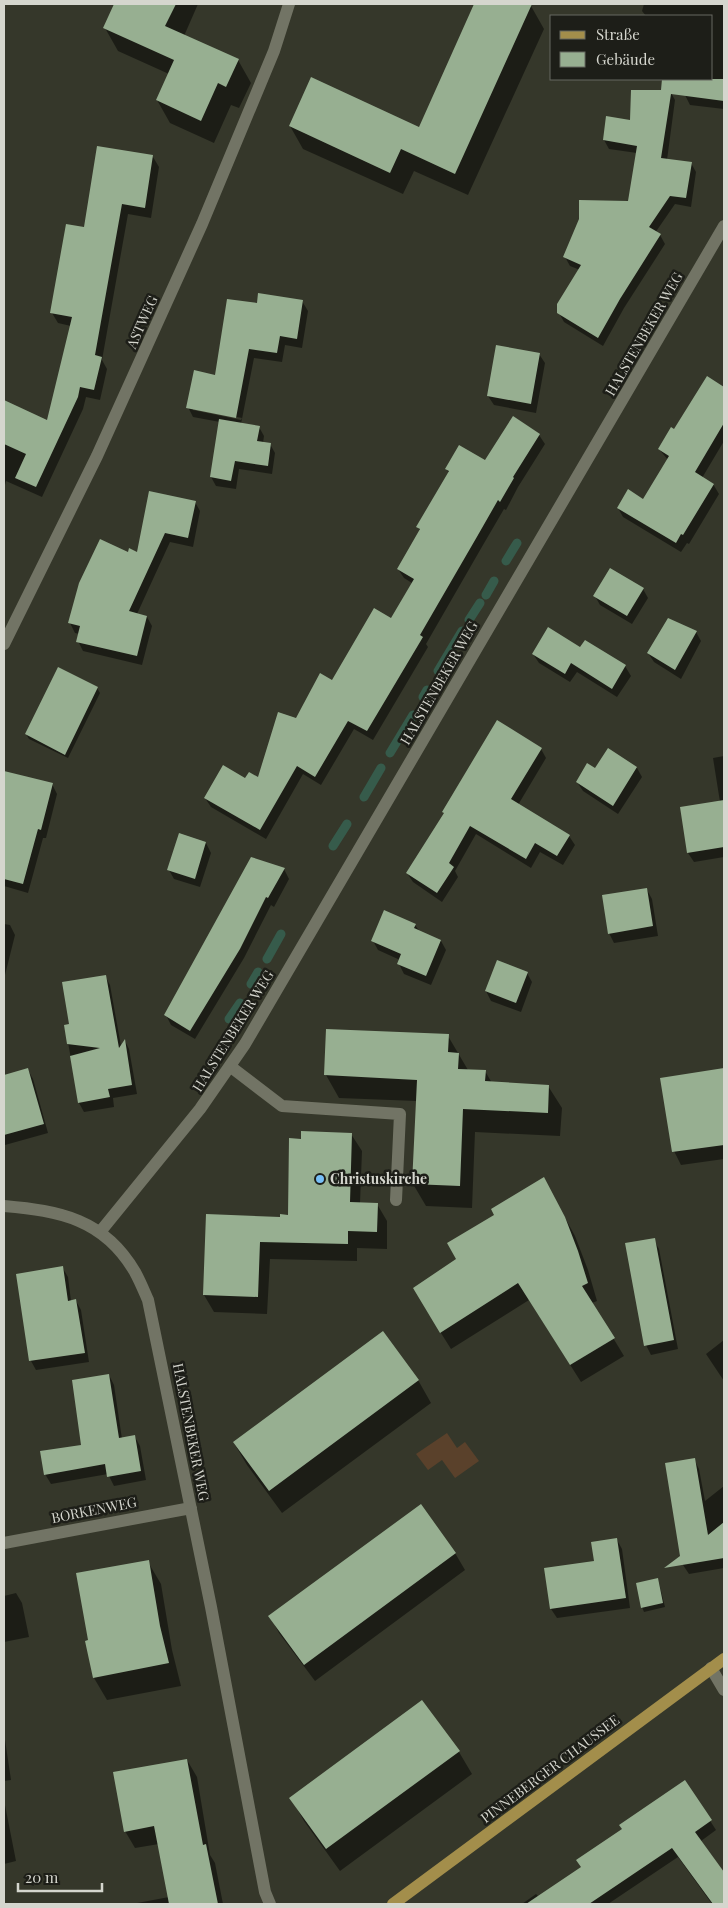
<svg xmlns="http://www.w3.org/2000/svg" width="728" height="1908" font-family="'Playfair Display',serif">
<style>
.green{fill:#5a412b}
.shadow{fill:#0007;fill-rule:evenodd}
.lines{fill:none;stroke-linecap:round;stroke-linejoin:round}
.stream{stroke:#365b4b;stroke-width:9}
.building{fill:#97af91}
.minor{stroke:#727465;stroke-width:12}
.major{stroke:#a38e4b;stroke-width:12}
.poi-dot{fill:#77bff7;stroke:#1d1e18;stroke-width:2}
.labels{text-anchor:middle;stroke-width:5;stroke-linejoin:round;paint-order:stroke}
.street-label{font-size:14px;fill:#d5d6ce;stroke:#1d1e18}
.poi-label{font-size:14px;font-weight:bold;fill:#d5d6ce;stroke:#1d1e18;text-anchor:start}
</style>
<rect width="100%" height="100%" fill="#35372a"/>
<path class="green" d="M447 1433 457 1448 465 1442 479 1461 455 1478 442 1460 428 1470 416 1454Z"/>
<path class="shadow" d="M116 4H198L184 36 238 60 251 83 239 108 231 105 214 143 170 123 157 100 169 74 118 51 105 28Z
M476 4H525L531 6 544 29 468 195 414 171 403 194 303 149 290 126 419 128Z
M644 4H724V109L690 105 685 95 687 79H712V16H646L642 11Z
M670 91 675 100 667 160 691 163 696 172 691 207 675 204 655 233 660 235 665 244 624 308 603 346 564 322 559 313 580 270 570 266 565 257 629 202 637 153 609 149 604 140 631 122Z
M153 157 159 167 151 218 128 214 102 360 107 369 100 400 86 397 83 409 42 497 6 481 4 489V409L7 403 48 422 71 326 58 323 52 313 85 229Z
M302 301 308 311 302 348 285 345 282 362 254 358 241 424 259 427 264 436 263 443 270 444 275 453 272 474 239 469 236 489 216 486 211 477 220 422 193 417 188 407 216 376 258 305ZM193 408 242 418 241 420 193 410Z
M539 354 545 363 536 413 494 405 488 396Z
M708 378 724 388V441L702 478 713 484 719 494 689 544 687 543 681 552 623 517 618 508 644 500 668 460 659 449 675 431Z
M513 418 539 435 545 444 518 487 506 510 504 509 483 545 426 644 428 647 373 740 354 729 321 785 303 774 266 839 211 807 205 798 245 780 259 779 296 719 391 620 412 583 404 578 398 569 420 531 418 527 449 473 446 469 485 462Z
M195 502 200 511 193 547 170 542 137 614 147 617 152 626 142 665 83 651 78 641 80 634 75 633 70 623 129 553H138Z
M643 589 648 598 632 624 600 605 595 596Z
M696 632 701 641 681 679 654 662 648 653Z
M585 642 625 666 631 676 617 697 577 672 570 682 539 663 533 654 581 649Z
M97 688 100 693 68 758 29 739 26 734Z
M541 749 546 758 518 805 569 836 575 845 563 865 540 852 531 868 476 834 455 871 458 877 442 902 413 882 407 873Z
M724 756V857L694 862 688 853 720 802 713 758Z
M637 768 642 777 618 814 583 791 577 782 596 770Z
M4 772 52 784 57 794 46 838H43L28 893 4 886Z
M206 843 211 853 200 887 174 879 169 870Z
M284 869 289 879 274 907 271 905 244 958 195 1039 171 1025 166 1015Z
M647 890 652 899 658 936 614 943 609 933Z
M4 924 10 925 15 935 4 979Z
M415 925 420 932 441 941 446 950 431 985 404 974 399 964 400 960 378 950 373 941Z
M527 973 532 982 521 1012 491 1001 486 991Z
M105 976 110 985 121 1046 125 1041 129 1049 137 1094 113 1098 114 1107 84 1112 79 1103 65 1026 71 1025Z
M448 1036 468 1070 485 1071 492 1083 548 1086 562 1108 560 1136 475 1132 472 1208 426 1206 413 1184 417 1101 339 1098 326 1075Z
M724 1069V1159L681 1165 674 1151 662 1079Z
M28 1070 33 1079 48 1133 5 1145 4 1076Z
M351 1134 362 1151 360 1203 377 1204 387 1221V1249L357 1248V1261L270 1259 267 1314 214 1312 204 1295 281 1218 289 1216Z
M553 1196 575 1236 588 1270 597 1301 592 1303 624 1356 581 1382 529 1300 451 1349 424 1306 458 1260 496 1216Z
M654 1240 659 1249 678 1349 651 1355 646 1345Z
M62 1267 68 1277 71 1301H76L81 1310 89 1362 36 1370 31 1361Z
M724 1340V1381L706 1354Z
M109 1375 114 1385 122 1439 135 1437 140 1446 146 1480 114 1486 108 1474 51 1484 45 1474 83 1446Z
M418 1380 431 1403 282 1513 247 1465 234 1443Z
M694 1459 699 1469 705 1501 724 1486V1568L689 1574 683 1565 667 1464Z
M617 1540 622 1549 630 1608 557 1618 551 1609Z
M455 1553 465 1570 315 1681 279 1633 270 1616Z
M148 1562 161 1584 172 1650 181 1686 107 1700 94 1678Z
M658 1579 665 1607 644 1612 642 1607Z
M16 1593 22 1603 29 1637 4 1642V1596Z
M422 1702 459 1752 472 1774 340 1871 304 1821 291 1798Z
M4 1733 11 1780 4 1781Z
M187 1760 197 1777 210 1855 215 1863 223 1904H132L169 1897 159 1844 135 1848 125 1831Z
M685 1782 716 1830 701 1841 724 1874V1904H712L678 1857 608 1904H522L536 1894 539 1897 582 1868 623 1830Z
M4 1800 16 1861 4 1864Z"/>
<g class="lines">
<path class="stream" d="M506 561 517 543
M486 595 494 581
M469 620 480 603
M438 671 462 631
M423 697 427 690
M390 753 413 715
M364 797 381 768
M333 846 347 824
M267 959 281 934
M251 984 258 972
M229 1019 240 1003"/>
</g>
<path class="building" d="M114 4H176L165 26 239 59 226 87 218 83 201 121 156 100 174 60 103 28Z
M474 4H532L455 174 401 149 390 173 289 126 311 77 419 127Z
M662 79H724V101L671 94 661 158 692 162 686 198 670 196 649 227 661 234 620 299 598 338 557 313V304L581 265 563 257 579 219V200L628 201 637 146 603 140 606 116 630 120 631 90H661Z
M97 146 153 155 145 208 122 204 95 355 102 357 94 390 80 387 78 397 36 487 15 478 26 454 4 444V400L47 420 72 317 50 313 66 224 84 227Z
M258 293 303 300 297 339 280 336 277 353 249 349 236 418 186 408 194 370 215 375 227 299 257 303Z
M496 345 540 353 531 404 487 396Z
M707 376 724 387V423L695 472 714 484 683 535 681 534 676 543 617 508 628 489 643 499 669 456 658 449 671 427 674 429Z
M513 416 540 434 513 477 514 478 500 502 498 500 478 535 420 635 423 637 367 731 348 721 315 777 297 766 260 830 204 798 223 765 245 778 249 772 258 777 278 712 296 718 320 673 332 680 374 608 391 618 414 579 397 569 420 529 416 527 449 471 445 469 459 445 485 460Z
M219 419 260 426 257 441 271 443 268 466 235 461 231 481 210 477Z
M149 491 196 501 188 538 165 533 129 611 147 616 137 656 76 642 80 626 68 623 79 583 100 539 128 552 129 548 137 552Z
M610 568 644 588 627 616 593 596Z
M668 618 697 631 675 670 647 653Z
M548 627 580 647 585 640 626 665 612 689 571 663 565 674 532 654Z
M58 667 98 687 65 755 25 734Z
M497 720 542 748 511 799 570 835 557 856 535 843 526 859 470 826 449 863 454 867 437 893 406 873 444 813 442 812Z
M608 748 637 767 613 806 576 782 587 763 595 768Z
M4 771 53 783 41 830 38 829 23 884 4 879Z
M724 800V847L687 853 680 807Z
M179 833 206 842 195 879 167 870Z
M251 857 285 868 268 898 266 897 240 949 190 1031 164 1015Z
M647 888 653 926 608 934 602 895Z
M384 910 416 924 414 928 441 940 426 976 397 964 401 954 371 941Z
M497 960 528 972 516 1003 485 991Z
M106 975 119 1048 125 1039 132 1085 108 1089 110 1097 78 1103 70 1056 100 1048 67 1044 64 1025 69 1024 62 982Z
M326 1029 449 1034 448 1052 459 1053 458 1069 486 1070 485 1081 549 1085 548 1113 463 1109 460 1186 412 1184 417 1080 324 1075Z
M28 1068 44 1124 4 1135V1075Z
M724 1068V1145L672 1152 660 1078Z
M301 1131 352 1133 350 1202 378 1203 377 1232 348 1231V1244L260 1242 258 1297 203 1295 206 1214 280 1217V1214L288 1215 289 1138 301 1139Z
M544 1177 565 1217 578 1251 588 1283 582 1286 615 1338 570 1365 518 1283 440 1333 413 1288 456 1259 447 1243 494 1215 491 1209Z
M655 1238 674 1340 644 1346 625 1243Z
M63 1266 68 1301 76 1299 85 1353 29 1361 16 1274Z
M383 1331 419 1380 269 1491 233 1442Z
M109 1374 119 1438 135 1435 141 1471 107 1477 105 1464 44 1475 40 1451 81 1445 72 1380Z
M695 1458 708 1535 724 1522V1558L664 1568 680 1556 665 1463Z
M421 1504 456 1553 304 1665 268 1616Z
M617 1538 626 1598 550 1609 544 1568 594 1561 591 1542Z
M149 1560 160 1626 169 1663 93 1678 85 1641 88 1640 76 1573Z
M658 1578 663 1603 641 1608 636 1583Z
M422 1700 460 1751 326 1849 289 1798Z
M187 1759 203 1845 206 1844 218 1904H169L154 1826 124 1832 113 1772Z
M685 1780 712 1820 695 1832 724 1872V1904H713L672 1848 589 1904H526L581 1867 576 1860 622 1829 619 1825Z"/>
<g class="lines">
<path class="minor" d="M4 644 97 456 202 224 274 51 289 4
M231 1067 282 1106 400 1114 396 1200
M4 1206C60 1211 104 1219 135 1272 140 1281 144 1291 148 1300L211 1607 265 1892 270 1904
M100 1232 200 1109 245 1044 724 226
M4 1543 191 1508
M711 1668 724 1690"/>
<path class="major" d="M393 1904 724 1659"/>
</g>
<circle class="poi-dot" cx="320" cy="1179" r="5"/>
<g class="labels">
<g class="street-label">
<text transform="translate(142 322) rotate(-66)" y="5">ASTWEG</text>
<text transform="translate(644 334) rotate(-60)" y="5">HALSTENBEKER WEG</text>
<text transform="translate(439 683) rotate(-60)" y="5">HALSTENBEKER WEG</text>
<text transform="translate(233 1031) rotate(-58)" y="5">HALSTENBEKER WEG</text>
<text transform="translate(191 1432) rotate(79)" y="5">HALSTENBEKER WEG</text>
<text transform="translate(94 1510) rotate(-11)" y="5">BORKENWEG</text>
<text transform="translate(550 1769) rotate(-37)" y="5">PINNEBERGER CHAUSSEE</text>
</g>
<g class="poi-label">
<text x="330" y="1184">Christuskirche</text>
</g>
</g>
<rect width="728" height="1908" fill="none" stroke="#d5d6ce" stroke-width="10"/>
<rect x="550" y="15" width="162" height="65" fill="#1d1e18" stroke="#676861"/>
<rect x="560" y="31" width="25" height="8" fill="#a38e4b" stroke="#676861"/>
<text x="596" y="40" font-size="15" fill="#d5d6ce">Straße</text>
<rect x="560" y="52" width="25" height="15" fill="#97af91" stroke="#676861"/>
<text x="596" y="65" font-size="15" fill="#d5d6ce">Gebäude</text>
<path d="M18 1883v8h84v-8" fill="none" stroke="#d5d6ce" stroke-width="2.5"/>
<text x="25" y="1883" font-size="15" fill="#d5d6ce" stroke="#1d1e18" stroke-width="4" paint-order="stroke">20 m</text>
</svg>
